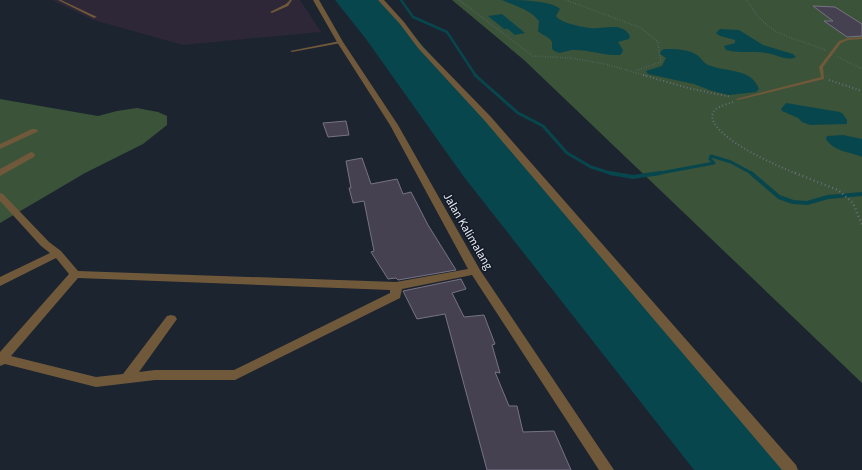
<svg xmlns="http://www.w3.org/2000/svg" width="862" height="470" font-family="'Source Sans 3',sans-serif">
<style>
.industrial{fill:#2d2737}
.green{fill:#3b5338}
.water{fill:#08464d}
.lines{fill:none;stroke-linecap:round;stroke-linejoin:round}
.stream-far2{stroke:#08464d;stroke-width:2.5}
.stream-far1{stroke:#08464d;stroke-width:3}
.stream{stroke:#08464d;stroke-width:4}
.building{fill:#454150;stroke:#787384}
.path-far2{stroke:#686f79;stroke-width:1.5;stroke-dasharray:0.5 2;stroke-linecap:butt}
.path-far1{stroke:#686f79;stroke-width:2;stroke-dasharray:1 2.5;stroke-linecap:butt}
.path{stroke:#686f79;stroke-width:2.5;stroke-dasharray:1 3;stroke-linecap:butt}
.lane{fill:#70593b;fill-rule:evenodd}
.street{fill:#70593b;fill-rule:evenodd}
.labels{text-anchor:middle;stroke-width:3;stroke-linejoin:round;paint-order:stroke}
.street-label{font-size:12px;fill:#e5eaf2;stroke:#131a26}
</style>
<rect width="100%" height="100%" fill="#1c2430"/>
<path class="industrial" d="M52 0H300L321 32 183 45 93 20Z"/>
<path class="green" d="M452 0H862V383L524 60Z
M0 99 98 116 117 111 137 108 158 112 167 116V125L143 144 85 173 0 223Z"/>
<path class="water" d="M335 0H382L471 100 791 470H694L464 177 366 39Z
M502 0C515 0 551 0 560 9L556 16C560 23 582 27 590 28 603 30 622 21 630 36L629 39 618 42 623 50 622 53 620 55C604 56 588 49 572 50 564 51 559 56 552 49V42C549 36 543 36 538 31L539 21C531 10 515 6 502 0Z
M502 14 525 33 515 35 508 29H504L488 16Z
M720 29 739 30 763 45 793 54 796 57C787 61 779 56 771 54 756 50 741 54 726 50L724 46 735 43V40L720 36 716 33Z
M664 49C675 49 688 49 697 55 703 60 704 64 711 66 729 72 752 69 759 89L756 92 729 95 712 91 694 84 648 74 646 71 662 66 666 58 660 54V52Z
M786 103 840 112 843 114 847 120V124L810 125 802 122 798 118 782 111 781 109Z
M843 135 862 139V157C850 152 833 151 826 139L827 136Z"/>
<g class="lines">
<path class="stream-far2" d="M401 0 413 17 447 32 476 76"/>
<path class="stream-far1" d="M475 75 518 113 543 126 567 153 591 167 613 174
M655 174 714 163 710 159 711 156 731 162 753 174"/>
<path class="stream" d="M610 173 633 177 660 173
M751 173 779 197 793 202 807 203 828 197 862 194"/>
</g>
<path class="building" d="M813 6 835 7 862 24V36L847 37 824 21H833Z
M346 121 349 135 328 137 323 123Z
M362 158 371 184 397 179 403 194 411 192 428 225 456 270 398 280 396 278 388 279 371 252 374 251 364 201 353 203 349 188H351L346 161Z
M461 279 466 289 452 293 464 317 484 315 495 344 492 345 500 373 495 372 509 406H517L523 432 554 431 571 470H487L445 314 417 319 403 291Z"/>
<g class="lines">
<path class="path-far2" d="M459 0 533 56 571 58 605 64 647 76
M566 0 641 28 658 42 661 62 635 71
M747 0C767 37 791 36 825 50
M838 57 862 69"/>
<path class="path-far1" d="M643 75 688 88 731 97
M829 80 862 91
M733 102C728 104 720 106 716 109 693 130 785 170 798 174"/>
<path class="path" d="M795 173 838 190 853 203 862 225"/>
<path class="lane" d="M58 0H61L97 17 94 18Z
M290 0H292L288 6 272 13 270 12 286 4Z
M862 37V39L848 40 841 43 823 67 824 79 738 100 736 99 821 77 819 67 839 41 848 38Z
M340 41 342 42 341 43 292 52 290 51Z"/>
<path class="street" d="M313 0H319L343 42 398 125 480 270 614 470H599L472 275 402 289 400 298 235 380H155L96 387 5 364 0 366V352L69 274 56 258 0 286V277L50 253 41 246 0 201V193L3 194 49 242 61 251 78 271 396 282 468 269 390 125 337 42ZM78 278 390 290V293L234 370H155L139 372 177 319 175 316 171 315 167 316 123 374 96 377 11 356Z
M378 0H384L404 22 422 46 491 117 796 465 798 470H782L485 121 418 48 400 24Z
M32 129H35L39 131 0 149V144Z
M31 152 34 153 35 155 34 157 0 176V169Z"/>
</g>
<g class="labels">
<g class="street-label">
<text transform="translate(468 231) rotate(60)" y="4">Jalan Kalimalang</text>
</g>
</g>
</svg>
